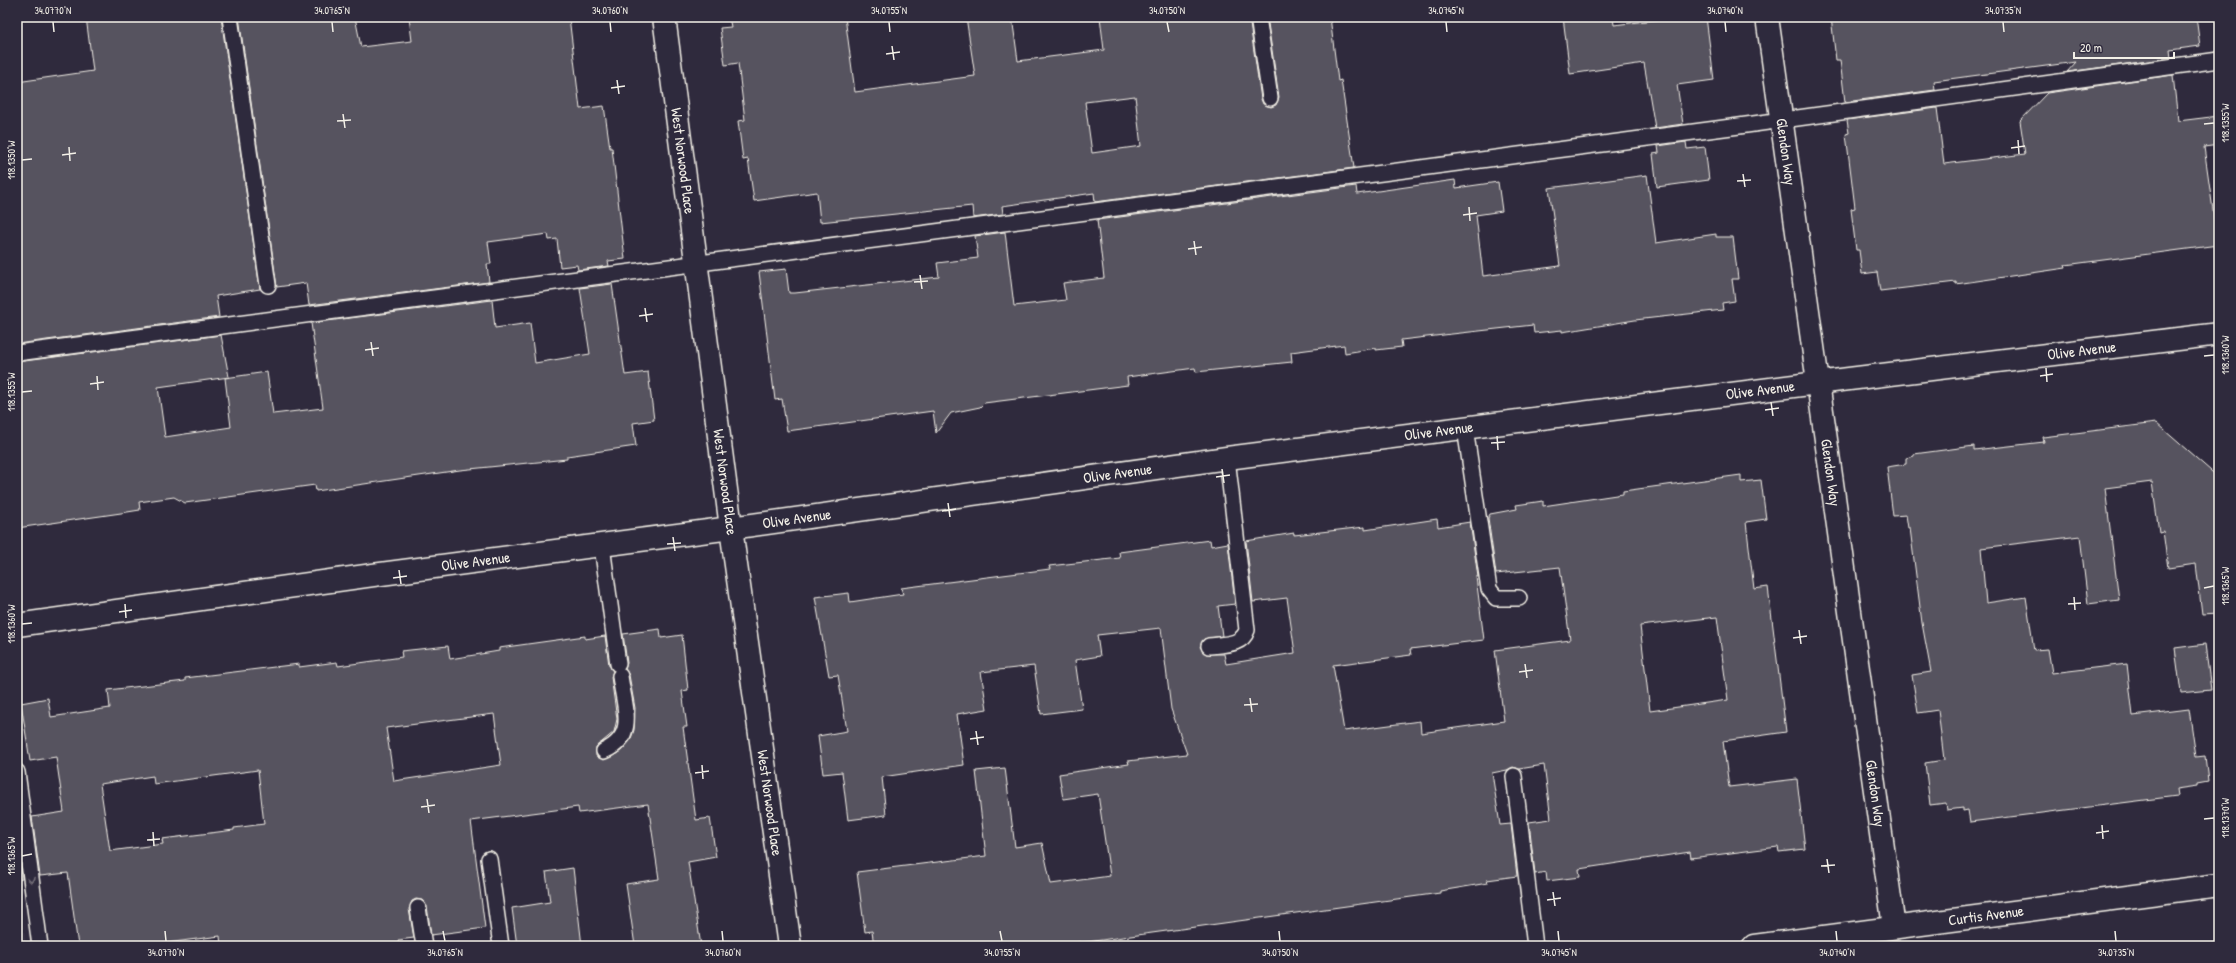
<svg xmlns="http://www.w3.org/2000/svg" width="2236" height="963" font-family="'Patrick Hand',sans-serif">
<style>
.built{fill:#3b3647}
.building{fill:#56525f;stroke:#f4f1e8;fill-rule:evenodd}
.lines{fill:none;stroke-linecap:round;stroke-linejoin:round}
.lane-casing{stroke:#f4f1e8;stroke-width:18}
.street-casing{stroke:#f4f1e8;stroke-width:25}
.lane{stroke:#2f2a3d;stroke-width:15}
.street{stroke:#2f2a3d;stroke-width:22}
.oneway{stroke:#747079}
.ticks{fill:none;stroke:#f4f1e8;stroke-width:1.5}
.labels{text-anchor:middle;stroke-width:3;stroke-linejoin:round;paint-order:stroke}
.street-label{font-size:15px;fill:#f4f1e8;stroke:#2f2a3d}
.neatline{fill:none;stroke:#f4f1e8;stroke-width:1.5}
.ticks-label{font-size:10px;text-anchor:middle;fill:#f4f1e8}
</style>
<rect width="100%" height="100%" fill="#2f2a3d"/>
<filter id="ink" filterUnits="userSpaceOnUse"><feTurbulence type="fractalNoise" baseFrequency=".025" numOctaves="2"/><feDisplacementMap in="SourceGraphic" scale="8" xChannelSelector="R" yChannelSelector="G"/><feConvolveMatrix kernelMatrix="1 2 1 2 8 2 1 2 1" color-interpolation-filters="sRGB"/></filter>
<g filter="url(#ink)">
<path class="built" d="M17 881 26 946H17Z"/>
<path class="building" d="M86 17H221L260 289 216 296 219 317 17 344V82L93 71Z
M239 17H355L361 47 412 41 409 17H569L580 109 604 106 610 148H612L625 259 608 261 609 266 578 270 577 265 560 267 557 239 549 240 548 234 488 242 491 264H487L489 282 309 305 306 283 277 287Z
M729 17H845L855 92 975 76 966 17H1012L1018 61 1104 50 1100 17H1249L1261 99 1263 104 1271 107 1276 105 1279 97 1267 17H1330L1338 81 1341 80 1354 168 1095 202 1094 193 1002 206 1003 214 973 218 972 206 820 222 817 192 754 201 748 159 743 160 738 121 745 120 738 63 725 65 720 28 731 27ZM1135 96 1141 146 1092 153 1085 102Z
M1563 17H1613L1614 25 1679 17H1706L1714 80 1677 85 1683 124 1655 128 1644 63 1570 74Z
M1831 17H2196L2200 46 2170 50 2171 58 2067 72 2076 62 1934 81 1935 90 1845 102 1840 60H1836Z
M2173 75 2178 121 2219 116V145L2204 147 2218 245 2065 265 2066 268 1956 284V282L1880 291 1877 272 1862 274 1859 250H1856L1851 209 1855 208 1846 134 1849 133 1847 120 1937 108 1944 164 2025 154 2020 121 2047 93Z
M1686 142 1687 149 1705 147 1709 180 1657 187 1653 154 1659 153 1658 146Z
M1647 175 1656 243 1716 234V237H1733L1738 279H1732L1735 301 1722 303 1723 310 1635 320 1562 332V330L1534 333 1533 325 1452 334 1401 340 1402 347 1376 350V348L1345 353 1344 345 1291 352 1292 362 1196 372 1195 368 1127 377 1128 385 984 403 980 407 951 413 936 433 933 411 787 431 782 399 775 400 759 272 786 269 789 293H795L939 277 937 263 978 258 975 236 1005 232 1014 306 1066 300 1063 283 1104 278 1097 220 1356 186 1357 194 1455 180 1456 188 1498 182 1502 211 1476 215 1483 276 1560 266 1549 188Z
M612 284 625 375 648 372 654 420 633 423 636 446 567 456V459L460 470 316 491 315 485 185 503 174 497 139 502 140 510 121 513 17 528V362L221 335 229 377 158 387 165 437 231 427 225 378 267 372 273 414 323 408 311 323 492 300 495 328 530 323 535 363 590 354 580 288Z
M2156 423 2219 478V613L2202 614 2196 564 2168 568 2163 531 2159 532 2152 482 2105 488 2119 600 2088 604 2080 536 1981 548 1986 603 2026 597 2034 650 2048 649 2052 673 2127 664 2133 716 2189 709 2196 757 2205 756 2208 782 2197 784V786L2176 789 2177 796 1970 822 1968 810 1963 811V808L1947 810 1946 803 1930 805 1925 763 1944 760 1938 710 1918 713 1912 675 1931 672 1922 623 1910 528H1908L1906 515 1893 516 1887 467 1906 464V458L1914 456V454L1974 446V450L2044 442 2043 437Z
M1741 475V482L1761 480 1766 519 1746 522 1754 589 1768 587 1786 732 1723 741 1729 787 1797 779 1805 849 1779 852 1778 847 1691 858 1690 852 1579 869 1580 877 1547 881 1546 872 1535 874 1529 822 1551 819 1544 765 1519 769 1513 767 1507 770 1492 773 1500 825 1511 824 1517 876 1487 880 1488 883 1440 891V893L1080 943V942L1050 946H874L872 931 865 932 857 872 986 856 976 771 1005 768 1015 847 1042 843 1051 884 1110 876 1098 794 1063 799 1059 774 1129 764 1128 761 1187 754 1171 709 1161 628 1097 635 1100 656 1075 660 1082 709 1041 714 1034 666 981 672 987 709 957 714 964 765 882 777 886 815 848 820 842 772 823 774 818 736 847 731 838 675 829 676 815 597 849 593 850 602 903 594 901 588 1050 569 1049 566 1120 558 1119 552 1210 540 1211 546 1228 543 1235 604 1218 606 1222 636 1204 639 1200 647 1206 654H1224L1226 664 1295 653 1287 598 1253 602 1246 541 1294 533V535L1365 527V530L1437 519 1438 527 1470 522 1478 577H1476L1484 640 1410 649 1411 655 1333 665 1344 731 1420 721 1421 733 1504 721 1495 650 1570 640 1560 567 1496 574 1488 518 1490 514 1517 509 1516 505 1543 501V506L1623 494V491ZM1717 617 1728 700 1650 711 1640 626Z
M660 629 661 638 682 635 688 690 682 691 687 727H683L696 820 710 818 716 857 688 862 701 946H635L626 884 659 879 648 804 579 813 578 807 471 821 485 928 431 935 427 906 422 900 416 899 412 901 409 909 414 938 398 940 399 944 385 946H221L220 936 143 946H78L68 873 40 876 32 817 64 812 56 757 30 761 21 703 48 698 51 717 110 708 108 690 185 681V678L299 664V667L337 662 338 666 402 657 401 651 448 646 450 659 499 651V648L585 636V639L605 636 609 665 613 671 611 677 617 719 614 732 596 747V756L604 760 621 751 630 741 634 730 635 708 629 675 625 669 627 663 623 634ZM494 714 501 765 394 781 386 728ZM258 770 264 824 234 828V830L162 839 163 844 110 851 100 784 153 776 154 784Z
M2205 644 2211 690 2181 693 2175 648Z
M17 841 22 879 17 880Z
M573 868 582 946H517L512 908 550 902 546 872Z"/>
<g class="lines">
<defs>
<path id="lane" d="M230 17 268 285
M1258 17 1270 98
M17 353 1739 126 2219 60
M1465 428 1489 589 1496 598H1519
M602 546 618 664
M1209 646C1223 644 1242 646 1247 630L1227 458
M604 751C638 736 624 706 620 676
M17 772 40 946
M1514 776 1535 946
M489 859 501 946
M418 908 424 946"/>
<g id="street">
<path id="s1" d="M664 17 735 558 790 946"/>
<path id="s2" d="M1767 17 1894 927"/>
<path id="s3" d="M17 625 373 575 731 528 1227 458 1849 379 2219 334"/>
<path id="s4" d="M1754 946 2219 885"/>
</g>
</defs>
<use href="#lane" class="lane-casing"/>
<use href="#street" class="street-casing"/>
<use href="#lane" class="lane"/>
<use href="#street" class="street"/>
</g>
<defs><path id="oneway-chevron" d="M-2-3.5L2.5 0L-2 3.5" fill="none" stroke-width="1.6" stroke-linecap="round" stroke-linejoin="round"/></defs>
<use class="oneway" href="#oneway-chevron" transform="translate(31 880) rotate(82)"/>
</g>
<path class="ticks" d="M53 22 54 32M332 22 333 32M610 22 611 32M889 22 890 32M1167 22 1169 32M1446 22 1447 32M1725 22 1726 32M2003 22 2004 32M892 46 894 60M886 54 900 52M617 80 619 94M611 88 625 86M343 114 345 128M337 121 351 120M2204 124 2214 123M2018 140 2019 154M69 147 70 161M2011 148 2025 146M62 155 76 153M22 160 32 159M1743 174 1745 187M1737 181 1751 180M1469 207 1470 221M1463 215 1477 213M1194 241 1196 255M1188 249 1202 247M920 275 922 289M914 282 928 281M645 308 647 322M639 316 653 314M371 342 373 356M365 350 379 348M2204 356 2214 355M2046 368 2047 382M97 376 98 390M2040 376 2053 374M90 384 104 382M22 392 32 391M1771 402 1773 416M1765 410 1779 408M1497 436 1498 450M1491 443 1505 442M1222 469 1224 483M1216 477 1230 475M948 503 950 517M942 511 956 509M673 537 675 551M667 544 681 543M399 570 401 584M393 578 407 576M2204 588 2214 586M2074 597 2075 610M125 604 126 618M2068 604 2081 603M119 612 132 610M22 624 32 623M1799 630 1801 644M1793 638 1807 636M1525 664 1527 678M1519 672 1533 670M1250 698 1252 712M1244 705 1258 704M976 731 978 745M970 739 984 737M702 765 703 779M695 773 709 771M427 799 429 813M421 807 435 805M2204 819 2214 818M2102 825 2103 839M153 832 154 846M2096 833 2109 831M147 840 160 839M22 856 32 854M1827 859 1829 873M1821 866 1835 865M1553 892 1555 906M1547 900 1561 898M165 931 166 941M443 931 445 941M722 931 723 941M1000 931 1002 941M1279 931 1280 941M1558 931 1559 941M1836 931 1837 941M2115 931 2116 941"/>
<g class="labels">
<g class="street-label">
<text dy="5" stroke="none"><textPath href="#s2" startOffset="136">Glendon Way</textPath></text>
<text dy="5" stroke="none"><textPath href="#s1" startOffset="145">West Norwood Place</textPath></text>
<text dy="5" stroke="none"><textPath href="#s3" startOffset="2083">Olive Avenue</textPath></text>
<text dy="5" stroke="none"><textPath href="#s3" startOffset="1759">Olive Avenue</textPath></text>
<text dy="5" stroke="none"><textPath href="#s3" startOffset="1435">Olive Avenue</textPath></text>
<text dy="5" stroke="none"><textPath href="#s2" startOffset="460">Glendon Way</textPath></text>
<text dy="5" stroke="none"><textPath href="#s3" startOffset="1111">Olive Avenue</textPath></text>
<text dy="5" stroke="none"><textPath href="#s1" startOffset="469">West Norwood Place</textPath></text>
<text dy="5" stroke="none"><textPath href="#s3" startOffset="787">Olive Avenue</textPath></text>
<text dy="5" stroke="none"><textPath href="#s3" startOffset="463">Olive Avenue</textPath></text>
<text dy="5" stroke="none"><textPath href="#s2" startOffset="784">Glendon Way</textPath></text>
<text dy="5" stroke="none"><textPath href="#s1" startOffset="793">West Norwood Place</textPath></text>
<text dy="5" stroke="none"><textPath href="#s4" startOffset="234">Curtis Avenue</textPath></text>
</g>
</g>
<rect width="2236" height="963" fill="none" stroke="#2f2a3d" stroke-width="44"/>
<path d="M2074 52v6h100v-6" fill="none" stroke="#f4f1e8" stroke-width="2"/>
<text x="2080" y="52" font-size="12" fill="#f4f1e8" stroke="#2f2a3d" stroke-width="3" paint-order="stroke">20 m</text>
<rect x="22" y="22" width="2192" height="919" class="neatline"/>
<g class="ticks-label">
<text x="53" y="14">34.0770°N</text>
<text x="332" y="14">34.0765°N</text>
<text x="610" y="14">34.0760°N</text>
<text x="889" y="14">34.0755°N</text>
<text x="1167" y="14">34.0750°N</text>
<text x="1446" y="14">34.0745°N</text>
<text x="1725" y="14">34.0740°N</text>
<text x="2003" y="14">34.0735°N</text>
<text transform="translate(2225 123) rotate(-90)" y="4">118.1355°W</text>
<text transform="translate(11 160) rotate(-90)" y="4">118.1350°W</text>
<text transform="translate(2225 355) rotate(-90)" y="4">118.1360°W</text>
<text transform="translate(11 392) rotate(-90)" y="4">118.1355°W</text>
<text transform="translate(2225 586) rotate(-90)" y="4">118.1365°W</text>
<text transform="translate(11 624) rotate(-90)" y="4">118.1360°W</text>
<text transform="translate(2225 818) rotate(-90)" y="4">118.1370°W</text>
<text transform="translate(11 856) rotate(-90)" y="4">118.1365°W</text>
<text x="166" y="956">34.0770°N</text>
<text x="445" y="956">34.0765°N</text>
<text x="723" y="956">34.0760°N</text>
<text x="1002" y="956">34.0755°N</text>
<text x="1280" y="956">34.0750°N</text>
<text x="1559" y="956">34.0745°N</text>
<text x="1837" y="956">34.0740°N</text>
<text x="2116" y="956">34.0735°N</text>
</g>
</svg>
